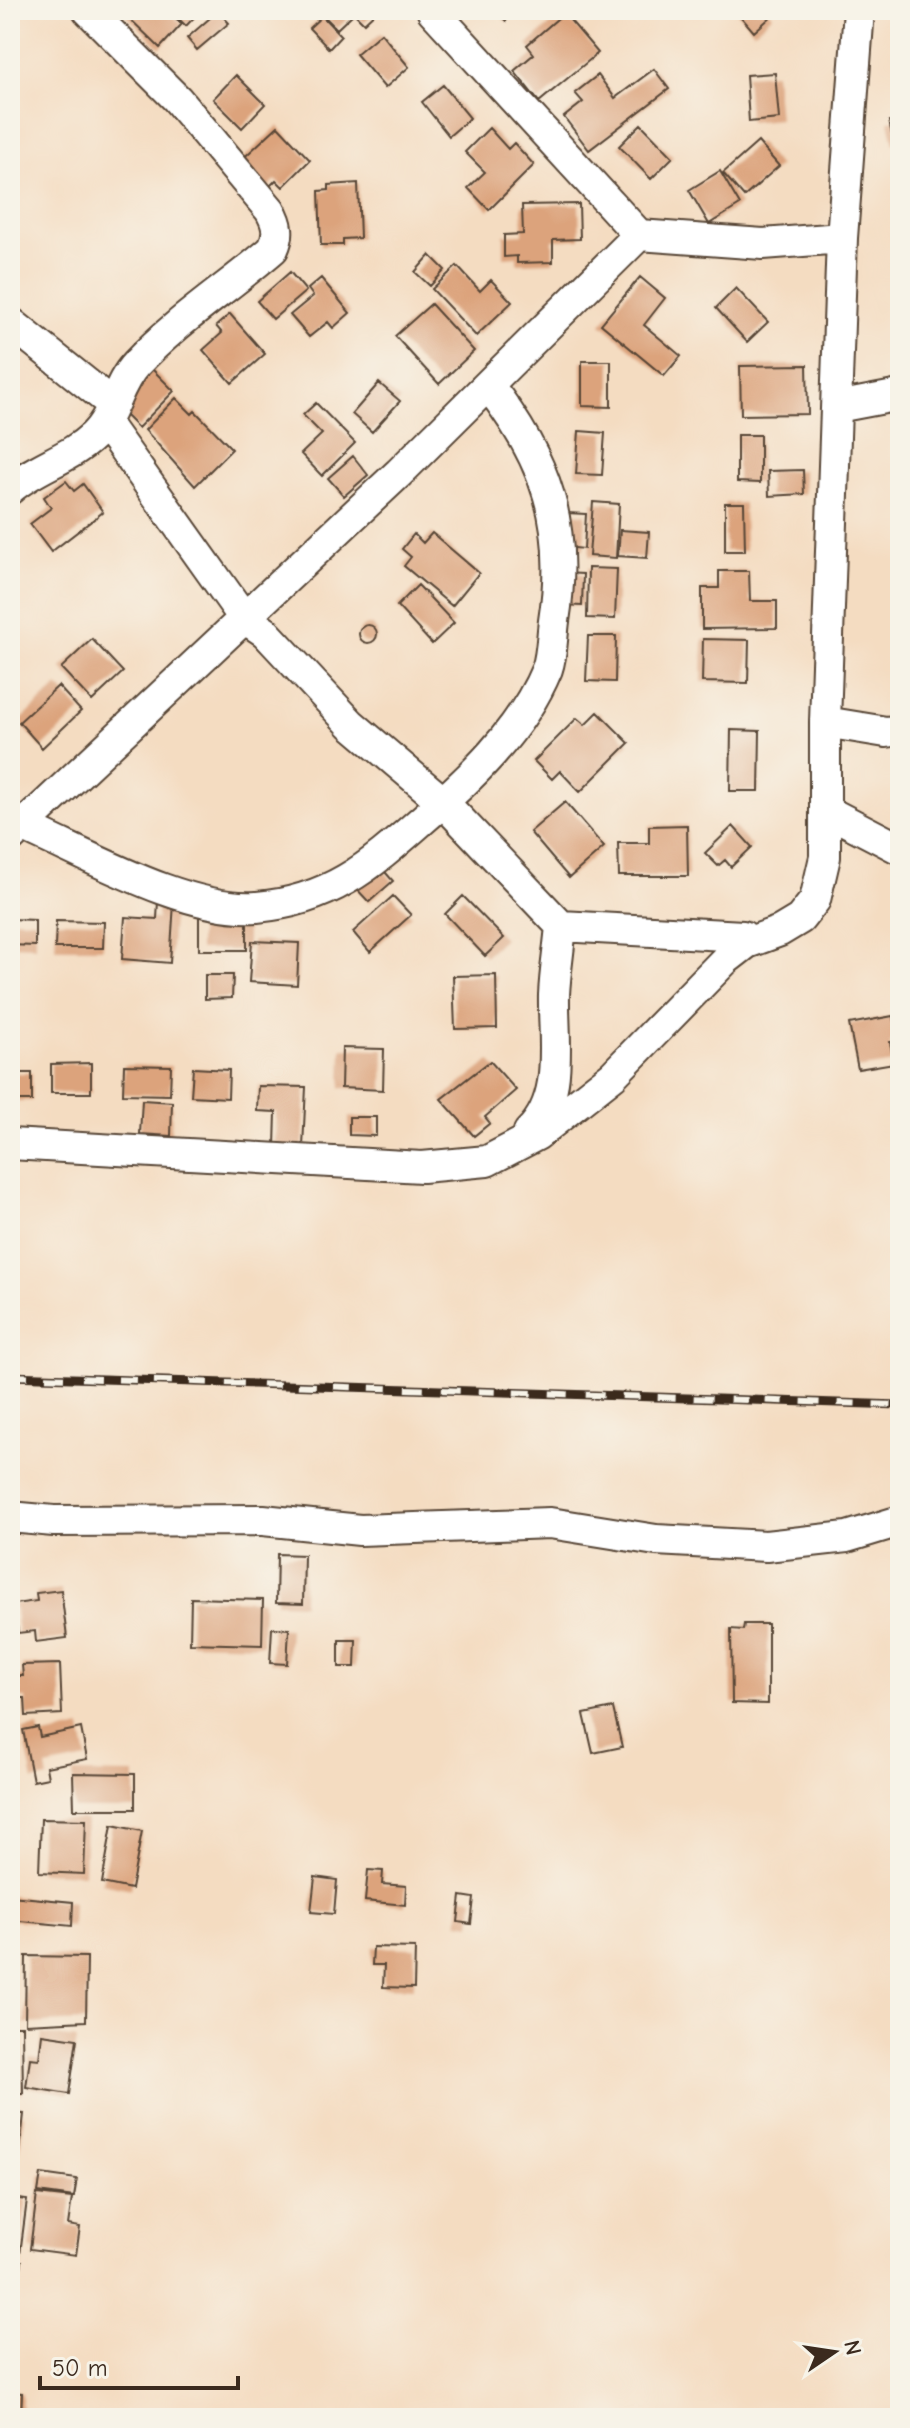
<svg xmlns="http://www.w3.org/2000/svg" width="910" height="2428" font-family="'Comic Neue',sans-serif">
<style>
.building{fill:#dca37b}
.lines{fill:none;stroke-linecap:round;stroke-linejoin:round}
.street-casing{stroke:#574536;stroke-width:34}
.street{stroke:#fff;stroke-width:30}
.rail-casing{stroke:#3b2a1e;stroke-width:9}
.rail{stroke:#f7f3e8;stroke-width:6;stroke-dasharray:18;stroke-linecap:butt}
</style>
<rect width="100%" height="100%" fill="#f7f3e8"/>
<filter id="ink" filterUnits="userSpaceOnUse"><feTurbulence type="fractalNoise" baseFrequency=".0125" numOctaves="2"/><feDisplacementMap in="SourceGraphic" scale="16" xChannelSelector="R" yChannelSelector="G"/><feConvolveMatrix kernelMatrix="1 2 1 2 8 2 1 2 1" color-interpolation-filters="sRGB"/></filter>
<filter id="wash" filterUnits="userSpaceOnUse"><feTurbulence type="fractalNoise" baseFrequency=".006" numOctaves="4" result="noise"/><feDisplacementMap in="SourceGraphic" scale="32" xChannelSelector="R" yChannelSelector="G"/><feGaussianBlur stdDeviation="1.8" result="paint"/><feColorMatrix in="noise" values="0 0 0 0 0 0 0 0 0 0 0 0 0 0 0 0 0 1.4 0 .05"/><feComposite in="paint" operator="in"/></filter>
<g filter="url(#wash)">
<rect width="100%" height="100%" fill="#f4dcc1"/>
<g id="blocks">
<path class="building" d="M125 10H167L182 24 160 48 123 12Z
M170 10H201L186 26Z
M318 10H378L364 23 354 13 337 29Z
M494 10H515L506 21Z
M735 10H769L773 15 754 32Z
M218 11 229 23 197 50 187 38Z
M564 13 598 53 539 102 514 71 534 54 527 45Z
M322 16 341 36 329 49 309 28Z
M381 33 409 67 385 88 356 54Z
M654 69 669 89 589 150 564 117 583 102 575 93 598 75 615 98Z
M775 73 779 119 749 122 746 75Z
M236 75 265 104 242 128 213 99Z
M443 85 470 118 449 136 422 102Z
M900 119V142L894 144 889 121Z
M641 124 673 157 651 179 619 146Z
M278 126 310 160 283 187 276 180 263 193 237 164Z
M489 128 508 149 514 143 534 165 489 210 468 188 485 172 465 152Z
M758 142 779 166 744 197 723 173Z
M720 171 740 205 709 224 689 190Z
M358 183 360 238 343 239V245H321L319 191 329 190V185Z
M579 204 580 239 553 240V262L517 263V256L504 257V235L523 234 522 205Z
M430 255 445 270 430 286 415 272Z
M457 266 480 291 491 280 512 302 476 336 432 289Z
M290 272 306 291 273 319 257 301Z
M640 277 665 298 644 325 681 356 664 376 601 324Z
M321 278 350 313 333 328 328 322 309 337 290 315 313 296 308 289Z
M736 288 768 322 747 342 716 308Z
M431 304 474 351 439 384 395 336Z
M230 314 265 354 232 383 203 350 222 333 216 326Z
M582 361H611V407L582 406Z
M807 365 808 414 741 415 740 366Z
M149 366 174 391 138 428 113 403Z
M379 383 400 401 372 432 352 414Z
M176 398 192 414 195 411 232 449 195 486 145 430Z
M316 403 355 443 322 476 301 454 322 434 303 415Z
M579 431 605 433 602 475 576 474Z
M737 435H760V483L737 482Z
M353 456 368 475 344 496 328 478Z
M803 470 804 494 769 496 768 471Z
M66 481 74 491 83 484 103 512 51 552 30 524 51 508 44 497Z
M593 502 619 504 616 558 589 556Z
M725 503H744L745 551H725Z
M567 513 586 514 584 549 565 547Z
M620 530 649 532 647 558 618 556Z
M432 533 479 573 452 606 404 566 411 557 402 549 414 534 423 543Z
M588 568 617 569 615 619 587 618Z
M719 571H749L750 601H777V628L702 629V588H719Z
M564 573 583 574 582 606 562 605Z
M418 585 454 623 432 644 397 606Z
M359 634a9 9 0 1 1 18 0a9 9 0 1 1-18 0Z
M588 636H616L615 682 586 681Z
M92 639 123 672 92 701 61 668Z
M703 639 749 640 748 683 702 682Z
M58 686 81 711 42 748 19 722Z
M598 712 629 743 580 792 560 771 552 779 534 761 577 718 585 725Z
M731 730 760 731 759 791H730Z
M565 802 604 847 569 878 530 832Z
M687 825 688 876H619L618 843H649V826Z
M733 826 752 847 731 867 725 860 718 866 705 853Z
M378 864 393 881 369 902 354 886Z
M393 896 411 915 370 952 353 932Z
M463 896 504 938 485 956 445 914Z
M158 901 174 903 170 963 122 959 125 917 157 919Z
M199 911H247V950H199Z
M10 919 35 920V946L10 945Z
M56 921 104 922 103 948H55Z
M252 941 299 943 297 985 249 982Z
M205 975H233L232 998 205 999Z
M496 975 497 1028 455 1029 453 976Z
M893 1016 897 1041 890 1042 894 1063 858 1069 849 1024Z
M342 1048 384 1049 383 1090 341 1088Z
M490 1061 516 1090 485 1117 490 1123 474 1136 441 1099Z
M91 1063V1093H51V1064Z
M124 1065 171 1066 170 1095 123 1094Z
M193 1068 229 1070 228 1098 191 1096Z
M10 1073H32V1101H10Z
M258 1086 306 1087 303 1147H275L276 1112 257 1111Z
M142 1100 172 1102 171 1136 140 1134Z
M349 1117H376V1136L349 1135Z
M277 1554 304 1555 303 1604 276 1603Z
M61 1590 67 1638 36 1642 35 1631 18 1633 14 1604 37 1601 36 1593Z
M191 1598 263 1600 262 1645 190 1643Z
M744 1624H768V1704L732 1703 731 1629 743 1630Z
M272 1628 289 1629 287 1664 270 1663Z
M896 1638H900V1660H898Z
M339 1640H356L355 1667H339Z
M60 1664 62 1714 26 1716 25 1698H18L17 1676H23L22 1665Z
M613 1708 622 1747 593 1753 584 1714Z
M38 1727 40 1737 81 1728 87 1759 46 1767 48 1778 33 1781 23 1730Z
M73 1773 135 1774V1809H74Z
M41 1819 86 1820 84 1874 39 1872Z
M112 1825 142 1831 131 1889 102 1883Z
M368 1870 383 1871 382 1884 406 1886 405 1905 365 1901Z
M315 1877 337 1880 334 1914 311 1912Z
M10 1896 73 1902 72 1926 10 1920Z
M461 1896 474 1898 471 1924 458 1922Z
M373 1947 415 1948 414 1988 383 1987 384 1965H372Z
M26 1956 87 1957 86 2021 25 2024Z
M10 2026H22L23 2094H10Z
M42 2034 77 2039 69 2094 26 2087 30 2058 39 2059Z
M10 2113 24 2114 20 2151 10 2149Z
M41 2174 77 2179 74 2197 38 2192Z
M37 2194 72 2198 68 2225 80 2227 76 2255 30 2249Z
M10 2198 27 2200 20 2254 10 2253Z
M10 2259 22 2261 18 2290 10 2289Z
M10 2392 22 2393 21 2418H10Z"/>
</g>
</g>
<g filter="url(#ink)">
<use href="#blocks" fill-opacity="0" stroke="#574536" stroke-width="2"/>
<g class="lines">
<defs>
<path id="street" d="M432 10 639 235 763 244 842 238
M10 322 111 403
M837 407 900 395
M106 424 244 618 265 632 351 724 443 802 561 926 743 936 747 943
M10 489C35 467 69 459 93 436 114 417 116 385 136 364 177 320 228 288 273 249 280 234 278 224 270 210L177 99 88 10
M825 722 886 732 900 730
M825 810 900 849
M24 827C88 855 187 912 257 907 329 901 369 867 420 822 469 780 522 730 547 669 552 655 552 636 554 621 569 526 547 460 488 385
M11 837 399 473 639 235
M529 1132C565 1097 553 1041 554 995 555 972 559 949 561 926
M10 1144 422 1167 487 1161 537 1135 613 1075 725 960 747 943 780 931 800 919 815 900 825 857V722L842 238 859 10
M10 1517 54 1521 263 1520 360 1530 550 1523 656 1540 766 1546 847 1537 900 1521"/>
</defs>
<use href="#street" class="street-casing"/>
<use href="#street" class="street"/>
<defs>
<path id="rail" d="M10 1376 900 1405"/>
</defs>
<use href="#rail" class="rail-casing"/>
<use href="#rail" class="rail"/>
</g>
</g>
<rect width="910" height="2428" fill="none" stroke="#f7f3e8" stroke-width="40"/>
<g transform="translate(834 2352) rotate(77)" stroke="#f7f3e8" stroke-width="6" paint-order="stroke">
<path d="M0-6L14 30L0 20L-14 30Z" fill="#3b2a1e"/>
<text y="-12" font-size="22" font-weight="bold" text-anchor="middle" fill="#3b2a1e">N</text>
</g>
<path d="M40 2376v12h198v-12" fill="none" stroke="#3b2a1e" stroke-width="4"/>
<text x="52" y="2376" font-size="24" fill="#3b2a1e" stroke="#f7f3e8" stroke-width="6" paint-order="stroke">50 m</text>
</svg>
